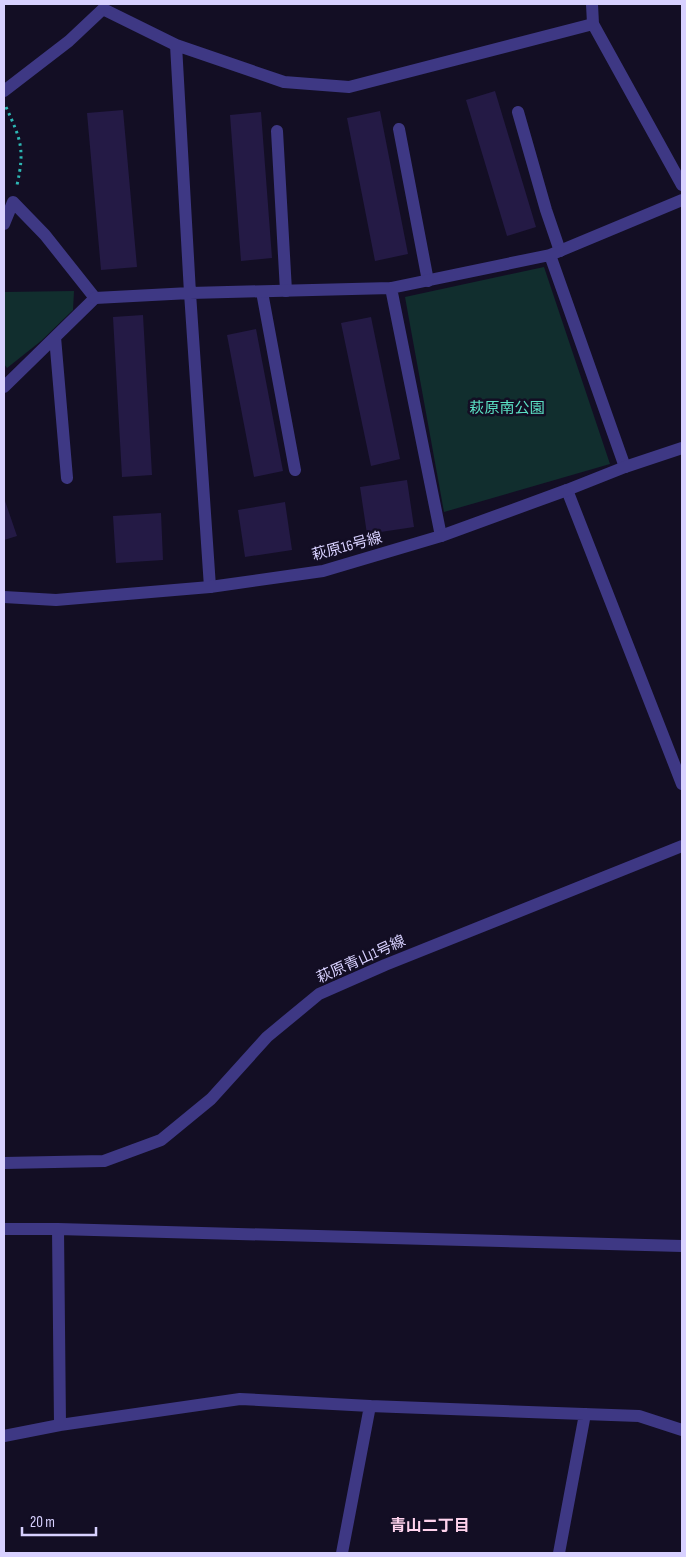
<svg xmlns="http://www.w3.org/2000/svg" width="686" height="1557" font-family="'Sofia Sans Condensed','Noto Sans JP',sans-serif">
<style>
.green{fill:#112e2e}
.building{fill:#241a45}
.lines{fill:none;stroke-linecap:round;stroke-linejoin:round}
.path{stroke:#2db7b4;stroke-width:3;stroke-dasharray:2.5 4;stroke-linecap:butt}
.service{stroke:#3e3884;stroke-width:12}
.minor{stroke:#3e3884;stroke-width:12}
.tertiary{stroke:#3e3884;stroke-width:12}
.labels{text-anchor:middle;stroke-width:5;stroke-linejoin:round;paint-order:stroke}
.park-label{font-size:15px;fill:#5be1c4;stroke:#130e24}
.street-label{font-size:15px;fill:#d8d1ff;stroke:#130e24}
.neighbourhood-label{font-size:16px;font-weight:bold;fill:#ffd3ed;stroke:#130e24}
</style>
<rect width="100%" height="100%" fill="#130e24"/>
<path class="green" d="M544 267 610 464 444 512 405 297Z
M74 291 73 310 41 341 7 368 4 364V311L5 292Z"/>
<path class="building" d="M495 91 536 227 507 236 466 100Z
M123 110 137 267 101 270 87 113Z
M380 111 408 254 375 261 347 118Z
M261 112 272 258 241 261 230 115Z
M143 315 152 475 122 477 113 317Z
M371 317 400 459 371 466 341 323Z
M256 329 283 471 254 477 227 335Z
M407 480 414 527 367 534 360 487Z
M4 498 17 536 4 540Z
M285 502 292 550 245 557 238 510Z
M161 513 163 560 116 563 113 516Z"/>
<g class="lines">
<path class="path" d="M6 107C21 140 25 149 17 185"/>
<path class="service" d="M518 112 546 210 560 251
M399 129 428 281
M277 131 286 291
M4 224 13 202 45 235 95 298 4 387
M262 292 295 470
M55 337 67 478"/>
<path class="minor" d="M592 4 593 24 682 185
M176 45 190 293 210 587
M4 91 69 41 103 9 176 45 284 82 349 87 593 24
M550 255 625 467
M391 288 441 536
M95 298 190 293 391 288 550 255 682 200
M567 490 682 784
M4 1229H58
M60 1425 58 1229 682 1246
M4 1436 60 1425 240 1399 370 1406 639 1416 682 1430
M342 1553 370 1406
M559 1553 585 1414"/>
<path class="tertiary" d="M4 597 56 600 210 587 323 571 441 536 567 490 625 467 682 448
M4 1163 104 1161 161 1140 211 1099 267 1037 319 994 385 965 682 846"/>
</g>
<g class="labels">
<g class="park-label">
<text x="507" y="413">萩原南公園</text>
</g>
<g class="street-label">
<text transform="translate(347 546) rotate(-15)" y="5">萩原16号線</text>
<text transform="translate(361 959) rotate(-24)" y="5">萩原青山1号線</text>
</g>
<g class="neighbourhood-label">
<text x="430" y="1531">青山二丁目</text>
</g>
</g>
<rect width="686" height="1557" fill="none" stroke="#d8d1ff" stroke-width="10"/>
<path d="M22 1527v8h74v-8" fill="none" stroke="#d8d1ff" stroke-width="2.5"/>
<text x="30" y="1527" font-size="15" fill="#d8d1ff" stroke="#130e24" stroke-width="4" paint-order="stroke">20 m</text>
</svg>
